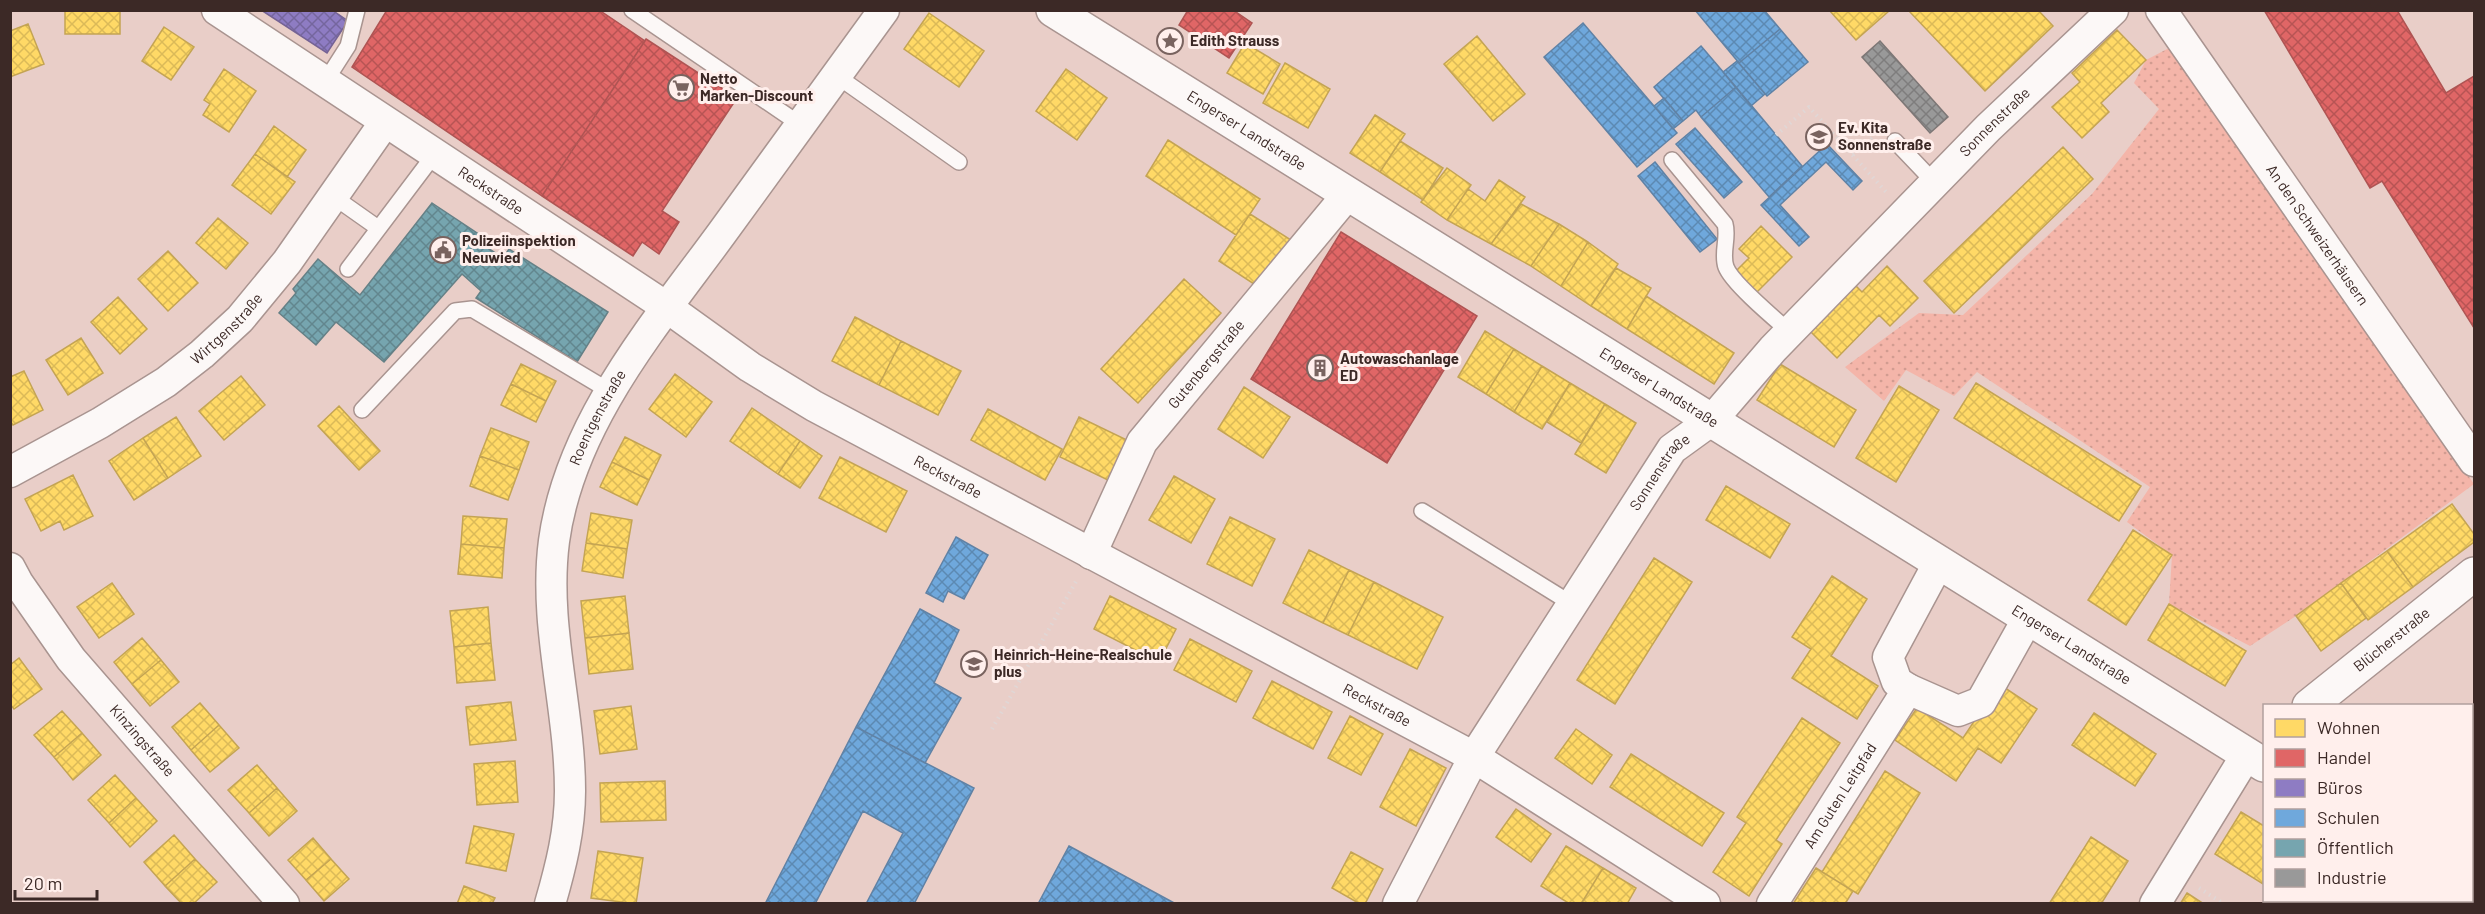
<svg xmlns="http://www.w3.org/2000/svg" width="2485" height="914" font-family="Barlow,sans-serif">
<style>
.grass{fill:url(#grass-dots)}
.homes{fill:url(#homes-cross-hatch);stroke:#c4a453;stroke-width:1.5}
.shops{fill:url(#shops-cross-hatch);stroke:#af5453;stroke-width:1.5}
.offices{fill:url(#offices-cross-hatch);stroke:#756394;stroke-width:1.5}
.schools{fill:url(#schools-cross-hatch);stroke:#6082a5;stroke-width:1.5}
.public{fill:url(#public-cross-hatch);stroke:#658086;stroke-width:1.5}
.industry{fill:url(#industry-cross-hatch);stroke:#7d7776;stroke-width:1.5}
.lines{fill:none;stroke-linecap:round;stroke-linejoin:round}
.lane-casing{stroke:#a99490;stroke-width:18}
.street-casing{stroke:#a99490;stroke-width:33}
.secondary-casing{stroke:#a99490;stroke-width:36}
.path{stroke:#e0d7d6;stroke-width:4;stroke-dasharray:1.5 4.5;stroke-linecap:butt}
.lane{stroke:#fcf8f7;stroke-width:15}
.street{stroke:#fcf8f7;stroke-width:30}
.secondary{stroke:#fcf8f7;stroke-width:33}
.labels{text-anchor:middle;stroke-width:6;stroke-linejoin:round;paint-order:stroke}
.poi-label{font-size:15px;font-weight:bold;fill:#3c2926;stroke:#ffefec;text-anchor:start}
.street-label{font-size:15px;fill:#3c2926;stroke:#ffefec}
</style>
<defs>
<pattern id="grass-dots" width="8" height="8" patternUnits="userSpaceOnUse" patternTransform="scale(1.5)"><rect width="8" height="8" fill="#f4b5a9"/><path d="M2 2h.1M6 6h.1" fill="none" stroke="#d29c91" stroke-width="1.8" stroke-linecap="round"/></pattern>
<pattern id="homes-cross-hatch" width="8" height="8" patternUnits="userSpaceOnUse" patternTransform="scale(1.5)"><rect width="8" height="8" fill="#ffd966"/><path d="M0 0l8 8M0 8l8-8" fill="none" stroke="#dbba58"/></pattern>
<pattern id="shops-cross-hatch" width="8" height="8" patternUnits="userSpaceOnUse" patternTransform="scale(1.5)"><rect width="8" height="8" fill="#e06666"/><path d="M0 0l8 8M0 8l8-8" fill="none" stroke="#b75454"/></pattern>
<pattern id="offices-cross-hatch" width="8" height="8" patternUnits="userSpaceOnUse" patternTransform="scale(1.5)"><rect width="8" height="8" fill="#8e7cc3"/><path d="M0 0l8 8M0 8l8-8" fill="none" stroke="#75669e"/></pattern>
<pattern id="schools-cross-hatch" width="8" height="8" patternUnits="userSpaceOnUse" patternTransform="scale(1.5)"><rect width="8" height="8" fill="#6fa8dc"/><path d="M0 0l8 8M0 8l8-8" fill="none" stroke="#5c89b2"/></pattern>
<pattern id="public-cross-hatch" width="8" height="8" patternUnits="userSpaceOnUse" patternTransform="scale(1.5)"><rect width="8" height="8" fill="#76a5af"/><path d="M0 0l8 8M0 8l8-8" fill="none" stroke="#62868e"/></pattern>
<pattern id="industry-cross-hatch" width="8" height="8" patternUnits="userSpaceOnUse" patternTransform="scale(1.5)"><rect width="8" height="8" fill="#999"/><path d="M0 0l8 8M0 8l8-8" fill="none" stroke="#7e7d7d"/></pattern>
</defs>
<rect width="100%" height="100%" fill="#e9cec8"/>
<path class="grass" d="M2173 46 2474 484 2296 616 2250 646 2169 604 2172 555 2127 522 2150 487 1977 372 1954 396 1906 370 1884 401 1845 367 1919 313 1963 315 2092 194 2159 109 2134 83 2146 60Z"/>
<path class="homes" d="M65 10H120V34H65Z
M1829 10H1888L1889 11 1856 40Z
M2038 10 2053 26 1985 91 1909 11Z
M929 13 984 51 959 87 904 49Z
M28 24 44 64 10 77V31Z
M164 27 194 47 171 80 142 61Z
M2117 30 2146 60 2101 103 2109 112 2082 138 2052 107 2080 82 2072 73Z
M1477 36 1525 94 1493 121 1444 64Z
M1245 43 1280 64 1263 94 1227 73Z
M1285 63 1330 89 1308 128 1263 103Z
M224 69 256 91 229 132 203 115 210 104 204 100Z
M1066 69 1107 98 1077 140 1036 111Z
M1375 115 1405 134 1380 172 1350 153Z
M274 126 306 150 287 177 255 154Z
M1168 140 1260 199 1236 235 1146 176Z
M1400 141 1443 168 1423 200 1380 172Z
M2063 147 2093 179 1954 313 1924 281Z
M255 154 295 182 271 214 232 185Z
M1447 168 1471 185 1447 220 1421 202Z
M1499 180 1525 197 1491 244 1447 220 1468 189 1485 201Z
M1521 204 1559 224 1531 266 1491 244Z
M1250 214 1294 242 1263 290 1219 261Z
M218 218 248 243 226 269 196 243Z
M1559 224 1588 242 1561 286 1531 266Z
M1761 226 1792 257 1756 293 1735 272 1749 258 1739 249Z
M1588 242 1618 264 1591 306 1561 286Z
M168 251 198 283 168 311 138 279Z
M1887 266 1918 298 1890 326 1879 315 1837 358 1809 330 1854 284 1862 292Z
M1616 268 1651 288 1627 329 1591 306Z
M1184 279 1221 313 1138 403 1101 369Z
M1646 296 1734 353 1714 384 1627 329Z
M118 297 147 329 120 354 91 322Z
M855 317 901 341 879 385 832 361Z
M1329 327 1353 341 1318 396 1312 411 1288 397Z
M1485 331 1514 349 1486 394 1458 377Z
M81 338 103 373 68 395 46 360Z
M901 341 961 371 938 415 879 385Z
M1514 349 1542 366 1514 412 1486 394Z
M521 364 556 381 546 401 511 384Z
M1780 364 1856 410 1834 447 1757 400Z
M1542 366 1570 383 1542 429 1514 412Z
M24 371 43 410 13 425 10 421V377Z
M675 374 712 402 686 437 649 409Z
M241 376 265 405 224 440 199 411Z
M1570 383 1605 404 1581 443 1547 422Z
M1976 383 2141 486 2119 521 1954 418Z
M511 384 546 401 536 422 501 405Z
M1899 386 1939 410 1896 482 1856 458Z
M1244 387 1290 417 1263 458 1218 429Z
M1605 404 1636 423 1606 473 1575 454Z
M339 406 380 451 359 470 318 426Z
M752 408 800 441 778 474 730 441Z
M988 409 1062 449 1045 480 971 440Z
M176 417 201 456 168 478 143 438Z
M1079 417 1129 441 1110 481 1060 457Z
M491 428 529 442 519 470 480 456Z
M625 437 661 455 649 480 612 462Z
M143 438 168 478 134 500 109 461Z
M800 441 822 456 800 488 778 474Z
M480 456 519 470 508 500 470 486Z
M840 457 907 491 886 532 819 498Z
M612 462 649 480 637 505 600 487Z
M73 475 93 516 64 530 60 521 41 531 25 499Z
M1174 476 1215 499 1191 543 1149 520Z
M1726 486 1790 524 1770 558 1706 520Z
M2452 504 2474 534V542L2413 587 2387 551Z
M591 513 632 520 627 549 586 543Z
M463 516 507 519 504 548 461 544Z
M1230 517 1275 539 1252 586 1207 564Z
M2133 530 2172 555 2126 625 2088 600Z
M586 543 627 549 623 578 582 571Z
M461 544 504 548 502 578 458 574Z
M1309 550 1349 570 1323 623 1283 603Z
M2387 551 2413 587 2368 620 2341 583Z
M1654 558 1692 582 1615 704 1577 680Z
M1349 570 1374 582 1348 635 1323 623Z
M1832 576 1867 599 1831 656 1878 686 1857 719 1792 678 1811 649 1792 637Z
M1374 582 1443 617 1417 669 1348 635Z
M112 583 134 614 99 638 77 607Z
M2341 583 2366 618 2321 651 2296 616Z
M625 596 629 633 585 638 581 601Z
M1110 596 1176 629 1159 662 1094 629Z
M2169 604 2246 651 2225 686 2148 640Z
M488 607 491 643 454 647 450 611Z
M629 633 633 669 589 674 585 638Z
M142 638 161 660 132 684 114 662Z
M1190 639 1252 671 1236 702 1174 670Z
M491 643 495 680 457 683 454 647Z
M19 658 42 689 14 709 10 704V665Z
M161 660 179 682 150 706 132 684Z
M1272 681 1332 712 1313 749 1253 718Z
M1999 684 2037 709 2001 763 1978 748 1956 781 1895 740 1917 708 1963 738Z
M511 702 516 740 470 745 466 707Z
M200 703 219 725 191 750 172 727Z
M631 706 637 749 600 754 594 711Z
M62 711 82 733 54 757 34 735Z
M2094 713 2156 754 2135 786 2072 745Z
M1350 716 1383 734 1361 775 1328 758Z
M1802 718 1840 743 1776 840 1782 844 1749 896 1713 872 1746 823 1737 817Z
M219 725 239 748 210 772 191 750Z
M1576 729 1612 755 1592 784 1555 758Z
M82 733 101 755 73 780 54 757Z
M1410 749 1446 768 1416 826 1380 807Z
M1631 754 1724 813 1702 846 1610 787Z
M515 761 518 802 477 805 474 764Z
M257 765 277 788 249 813 228 790Z
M1885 771 1920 793 1858 894 1822 872Z
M115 775 136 798 109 823 88 800Z
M665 781 666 820 601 822 600 783Z
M277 788 297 811 269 836 249 813Z
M136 798 157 821 130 847 109 823Z
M1516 809 1551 834 1531 862 1496 837Z
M2241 812 2264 826 2263 884 2215 854Z
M474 826 514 834 506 871 466 863Z
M174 835 195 859 165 886 144 862Z
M2091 837 2128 861 2101 904H2049Z
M313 838 331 859 306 880 288 860Z
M1566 846 1603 868 1581 904H1570L1541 886Z
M598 851 643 858 636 904 591 898Z
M1351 852 1383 869 1365 904H1360L1332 888Z
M195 859 217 882 193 904H182L165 886Z
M331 859 349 879 324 901 306 880Z
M1603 868 1636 888 1627 904H1581Z
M1816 868 1853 891 1845 904H1793Z
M464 886 495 898 492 904H457Z
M2187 893 2204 904H2180Z
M2292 900H2370L2368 904H2297Z
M2370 900H2402L2407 904H2368Z"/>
<path class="shops" d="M387 10H599L645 41 542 196 352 67Z
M1188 10H1233L1252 23 1229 58 1179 25Z
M2264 10H2397L2446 93 2474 76V328L2382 181 2370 188Z
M646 39 737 98 662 211 679 222 659 254 642 242 633 256 542 196Z
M1341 232 1477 316 1387 463 1251 379Z
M2474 725V789L2472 791V729Z"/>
<path class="offices" d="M261 10H332L348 21 327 53Z"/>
<path class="schools" d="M1695 10H1764L1780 29 1739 63Z
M1583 23 1677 133 1637 167 1544 57Z
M1780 29 1808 62 1767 96 1739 63Z
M1701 46 1736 87 1701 117 1696 110 1683 121 1654 87Z
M1737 61 1765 94 1751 106 1723 72Z
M1736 87 1802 166 1769 197 1701 117Z
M1664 98 1683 121 1673 129 1654 106Z
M1695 128 1742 182 1724 198 1676 144Z
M1827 144 1862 181 1853 190 1826 162 1780 205 1809 237 1799 246 1761 205Z
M1655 162 1717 239 1700 252 1638 176Z
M956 537 988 555 964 599 948 591 943 602 926 593Z
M920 609 959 630 934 683 961 698 925 763 856 727Z
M856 727 974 788 914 904H866L903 833 863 811 815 904H765Z
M1069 846 1176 904H1038Z"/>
<path class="public" d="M432 203 480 235 476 240 503 258 509 249 608 312 577 362 476 298 481 291 462 274 384 362 336 322 316 345 279 313 296 293 293 289 318 259 360 295Z"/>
<path class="industry" d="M1880 41 1948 117 1930 133 1862 57Z"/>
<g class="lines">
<defs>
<path id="lane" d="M632 10 801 125
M837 76 959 162
M325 82 348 46 357 10
M1895 141 1935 183
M1672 160 1725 224C1729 238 1721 253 1726 267 1732 283 1775 319 1790 332
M334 197 378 228
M348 269 434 155
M362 410 455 311 472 309 611 392
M1422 511 1572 604"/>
<g id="street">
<path id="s1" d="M217 10 668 308 750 367 814 406 1474 757 1705 904"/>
<path id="s2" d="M2161 10 2474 461"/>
<path id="s3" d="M10 472 100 423 166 382 202 354 240 319 287 262 385 122"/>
<path id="s4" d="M1091 554 1142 442 1348 194"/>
<path id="s5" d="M10 568 18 583 71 659 284 904"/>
<path d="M1908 689 1958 711 1981 702 2028 618"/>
<path id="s6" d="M550 904C561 866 570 830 570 791 570 707 543 625 554 541 570 423 654 326 722 233 776 159 830 84 884 10"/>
<path id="s7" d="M1398 904 1474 757 1672 449 1712 420 1773 349 1988 128 2113 10"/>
<path id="s8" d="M1772 904 1908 689 1897 682 1888 657 1939 562"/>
<path d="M2155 904 2247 754"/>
</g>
<g id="secondary">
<path id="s9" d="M1053 10 2264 765"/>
<path id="s10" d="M2309 706 2474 574"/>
<path d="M2472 894 2474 896"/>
</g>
</defs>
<use href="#lane" class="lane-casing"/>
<use href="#street" class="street-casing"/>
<use href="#secondary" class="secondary-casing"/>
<path class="path" d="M1776 135 1809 107 1887 193
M1853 155 1875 135
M992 729 1078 578
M2199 888 2224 904
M2273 900 2277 904"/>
<use href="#lane" class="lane"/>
<use href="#street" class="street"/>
<use href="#secondary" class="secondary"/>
</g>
<defs>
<symbol id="sight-ring" viewBox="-11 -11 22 22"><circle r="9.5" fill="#ffefec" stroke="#79635f" stroke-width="1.5"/><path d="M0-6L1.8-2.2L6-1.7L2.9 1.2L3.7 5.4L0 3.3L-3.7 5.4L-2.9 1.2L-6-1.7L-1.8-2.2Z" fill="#79635f"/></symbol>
<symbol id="supermarket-ring" viewBox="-11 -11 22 22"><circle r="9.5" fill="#ffefec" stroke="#79635f" stroke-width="1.5"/><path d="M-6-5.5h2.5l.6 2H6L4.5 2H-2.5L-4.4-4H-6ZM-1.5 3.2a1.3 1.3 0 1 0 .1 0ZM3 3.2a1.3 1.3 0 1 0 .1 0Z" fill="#79635f"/></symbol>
<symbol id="school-ring" viewBox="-11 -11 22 22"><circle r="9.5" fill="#ffefec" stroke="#79635f" stroke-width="1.5"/><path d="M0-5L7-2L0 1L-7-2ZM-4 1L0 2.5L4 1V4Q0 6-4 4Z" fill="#79635f"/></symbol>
<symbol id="civic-ring" viewBox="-11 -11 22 22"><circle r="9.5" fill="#ffefec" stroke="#79635f" stroke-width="1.5"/><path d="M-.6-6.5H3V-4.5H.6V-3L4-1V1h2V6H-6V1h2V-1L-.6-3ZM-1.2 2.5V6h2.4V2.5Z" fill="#79635f"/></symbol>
<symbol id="building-ring" viewBox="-11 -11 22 22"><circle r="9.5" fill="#ffefec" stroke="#79635f" stroke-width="1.5"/><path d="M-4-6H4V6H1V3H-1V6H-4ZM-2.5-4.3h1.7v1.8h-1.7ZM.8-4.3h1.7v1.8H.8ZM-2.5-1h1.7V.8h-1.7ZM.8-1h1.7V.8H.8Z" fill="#79635f"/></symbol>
</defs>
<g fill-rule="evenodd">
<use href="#sight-ring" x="1155" y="26" width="30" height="30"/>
<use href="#supermarket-ring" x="666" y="73" width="30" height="30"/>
<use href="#school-ring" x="1804" y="122" width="30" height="30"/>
<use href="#civic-ring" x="428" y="235" width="30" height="30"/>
<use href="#building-ring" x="1305" y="353" width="30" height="30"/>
<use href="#school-ring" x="959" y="649" width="30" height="30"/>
</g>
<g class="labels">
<g class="poi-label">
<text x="1190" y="46">Edith Strauss</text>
<text x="700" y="84">Netto<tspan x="700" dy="17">Marken-Discount</tspan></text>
<text x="1838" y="133">Ev. Kita<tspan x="1838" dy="17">Sonnenstraße</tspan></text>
<text x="462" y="246">Polizeiinspektion<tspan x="462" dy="17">Neuwied</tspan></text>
<text x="1340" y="364">Autowaschanlage<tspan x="1340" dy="17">ED</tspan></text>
<text x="994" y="660">Heinrich-Heine-Realschule<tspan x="994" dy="17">plus</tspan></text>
</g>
<g class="street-label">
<text dy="5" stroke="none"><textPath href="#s7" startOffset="992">Sonnenstraße</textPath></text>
<text dy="5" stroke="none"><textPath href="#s9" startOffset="228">Engerser Landstraße</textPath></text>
<text dy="5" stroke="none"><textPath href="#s1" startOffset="328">Reckstraße</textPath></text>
<text dy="5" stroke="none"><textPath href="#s2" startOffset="274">An den Schweizerhäusern</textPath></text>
<text dy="5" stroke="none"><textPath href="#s3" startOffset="261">Wirtgenstraße</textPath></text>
<text dy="5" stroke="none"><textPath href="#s4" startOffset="224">Gutenbergstraße</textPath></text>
<text dy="5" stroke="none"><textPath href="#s9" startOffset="714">Engerser Landstraße</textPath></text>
<text dy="5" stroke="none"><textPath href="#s6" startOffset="498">Roentgenstraße</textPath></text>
<text dy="5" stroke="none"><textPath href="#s7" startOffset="506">Sonnenstraße</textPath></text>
<text dy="5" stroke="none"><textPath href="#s1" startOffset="868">Reckstraße</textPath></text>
<text dy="5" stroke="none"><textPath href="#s10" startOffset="106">Blücherstraße</textPath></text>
<text dy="5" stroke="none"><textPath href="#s9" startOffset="1200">Engerser Landstraße</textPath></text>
<text dy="5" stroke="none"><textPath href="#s1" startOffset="1354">Reckstraße</textPath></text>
<text dy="5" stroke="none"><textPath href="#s5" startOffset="218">Kinzingstraße</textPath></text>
<text dy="5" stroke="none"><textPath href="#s8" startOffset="128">Am Guten Leitpfad</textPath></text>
</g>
</g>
<rect width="2485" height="914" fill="none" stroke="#3c2926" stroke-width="24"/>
<rect x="2263" y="704" width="210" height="198" fill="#ffefec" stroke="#b1a09d" stroke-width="1.5"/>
<rect x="2275" y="719" width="30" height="18" fill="#ffd966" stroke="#b1a09d" stroke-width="1.5"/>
<text x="2317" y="734" font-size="18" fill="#3c2926">Wohnen</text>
<rect x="2275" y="749" width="30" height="18" fill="#e06666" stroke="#b1a09d" stroke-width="1.5"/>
<text x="2317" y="764" font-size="18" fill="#3c2926">Handel</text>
<rect x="2275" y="779" width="30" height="18" fill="#8e7cc3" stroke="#b1a09d" stroke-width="1.5"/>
<text x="2317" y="794" font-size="18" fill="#3c2926">Büros</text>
<rect x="2275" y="809" width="30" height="18" fill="#6fa8dc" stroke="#b1a09d" stroke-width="1.5"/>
<text x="2317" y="824" font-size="18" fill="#3c2926">Schulen</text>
<rect x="2275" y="839" width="30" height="18" fill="#76a5af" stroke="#b1a09d" stroke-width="1.5"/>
<text x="2317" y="854" font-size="18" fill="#3c2926">Öffentlich</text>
<rect x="2275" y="869" width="30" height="18" fill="#999999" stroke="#b1a09d" stroke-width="1.5"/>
<text x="2317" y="884" font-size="18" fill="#3c2926">Industrie</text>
<path d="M15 890v9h82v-9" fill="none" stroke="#3c2926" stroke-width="3"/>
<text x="24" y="890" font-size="18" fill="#3c2926" stroke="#ffefec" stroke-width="4.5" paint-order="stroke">20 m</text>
</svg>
